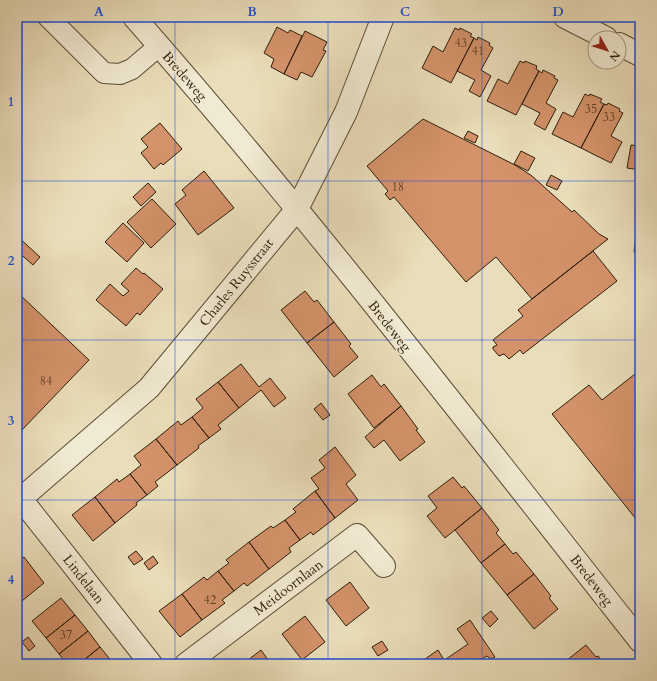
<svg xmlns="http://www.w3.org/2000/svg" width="657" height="681" font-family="Cardo,serif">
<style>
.building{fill:#d4926a;stroke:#2d1d0a}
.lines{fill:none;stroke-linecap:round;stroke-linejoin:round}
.pedestrian-casing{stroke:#5c4d36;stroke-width:22}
.minor-casing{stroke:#5c4d36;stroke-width:24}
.tertiary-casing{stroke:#5c4d36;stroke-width:24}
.pedestrian{stroke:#f1ead2;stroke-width:20}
.minor{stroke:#f1ead2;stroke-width:22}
.tertiary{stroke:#f1ead2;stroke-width:22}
.grid{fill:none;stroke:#1d4ed8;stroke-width:1;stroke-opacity:0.55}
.labels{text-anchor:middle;stroke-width:3.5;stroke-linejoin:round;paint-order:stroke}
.number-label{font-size:12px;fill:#573a22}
.street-label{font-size:14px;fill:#2d1d0a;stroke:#f1ead2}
.neatline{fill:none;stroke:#1d4ed8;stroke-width:1.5}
.grid-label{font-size:13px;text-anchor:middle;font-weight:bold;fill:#1d4ed8}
</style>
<rect width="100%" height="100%" fill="#eadeba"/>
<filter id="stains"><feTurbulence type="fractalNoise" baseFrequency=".005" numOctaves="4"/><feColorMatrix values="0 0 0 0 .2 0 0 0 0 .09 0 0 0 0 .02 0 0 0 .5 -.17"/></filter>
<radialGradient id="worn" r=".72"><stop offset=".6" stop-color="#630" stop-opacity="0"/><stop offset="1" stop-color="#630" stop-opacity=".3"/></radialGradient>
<path class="building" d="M277 27 288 33 290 30 302 36 284 74 271 67 274 59 264 53Z
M455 28 459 30 460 28 472 34 470 36 474 38 451 83 422 68 433 46 443 52Z
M305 31 327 42 323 50 326 51 312 77 301 72 297 80 284 74Z
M478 37 490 43 489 45 493 48 481 70 491 76 480 97 469 91 475 80 457 71 474 38 477 40Z
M520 61 524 63 525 61 537 66 536 69 539 71 516 115 487 101 498 79 508 84Z
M543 70 555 76 554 78 558 80 546 103 556 109 545 130 534 124 540 113 522 104 539 71 542 73Z
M585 94 589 96 590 94 602 99 600 102 604 104 581 148 552 134 563 112 573 117Z
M608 103 620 109 619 111 623 113 611 136 622 142 611 163 581 148 604 104 607 105Z
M423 119 515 165 532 176 572 212 574 210 599 234 608 239 532 299 496 257 466 282 394 197 390 200 385 194 388 191 367 166Z
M160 123 182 149 163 165 161 163 154 169 141 153 148 147 141 139Z
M468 131 478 136 475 143 464 138Z
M631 145 640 146V170L627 168Z
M521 151 535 158 528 171 514 164Z
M204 171 234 208 198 235 175 204 186 195 182 190Z
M551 175 562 181 557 190 546 185Z
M148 183 156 192 141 206 133 197Z
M152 199 176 224 151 248 127 222Z
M123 223 144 243 127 262 105 242Z
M17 236 40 257 33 265 17 251Z
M636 236H640V253L634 252Z
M593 251 617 281 523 354 520 350 509 359 504 354 499 356 493 349V347L497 345 493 340 523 316 518 310Z
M136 268 143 274 144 273 163 289 140 315 137 313 126 326 96 300 110 284 123 296 129 291 121 284Z
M305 291 314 302 317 300 334 322 307 343 281 310Z
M17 292 89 360 21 431 17 427Z
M334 322 351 344 349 346 358 357 334 377 307 343Z
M241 364 259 387 270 378 286 398 274 407 261 390 239 408 218 382Z
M640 370V524L552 414 589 385 602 400Z
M372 375 381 387 384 384 401 406 374 428 348 394Z
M218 382 239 408 218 425 221 429 209 438 192 417 203 408 196 399Z
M321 403 330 415 323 420 314 409Z
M401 406 418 429 416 430 425 442 400 461 384 440 374 448 365 437Z
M192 417 209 438 198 446 199 448 177 465 156 439 178 421 181 425Z
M156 439 177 465 155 482 158 486 147 495 130 474 141 465 134 456Z
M335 447 356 475 346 484 358 500 335 518 315 491 319 489 311 478 325 468 319 460Z
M130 474 147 495 136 503 137 505 115 523 95 497 117 479 119 482Z
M453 477 462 488 464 486 482 508 445 538 427 516 437 508 428 496Z
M315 491 335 518 313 535 311 532 300 540 285 520 296 512 293 509Z
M95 497 115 523 93 541 72 515Z
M482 508 499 530 496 533 505 544 481 563 455 530Z
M285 520 300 540 289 548 291 552 269 569 249 542 271 526 273 528Z
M249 542 269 569 247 586 244 583 234 591 218 571 229 563 226 560Z
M505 544 513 554 516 552 534 574 507 595 481 563Z
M136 551 143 559 134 565 128 557Z
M153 556 158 563 149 570 144 563Z
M24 557 44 583 17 605V563Z
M218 571 234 591 222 600 225 603 202 620 182 594 204 577 207 580Z
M534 574 551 596 549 598 558 609 534 629 507 595Z
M350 582 369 608 346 626 326 600Z
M182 594 202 620 180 637 159 611Z
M61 598 75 615 46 638 32 621Z
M491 611 498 619 490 627 482 618Z
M75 615 88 631 59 654 46 638Z
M305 616 325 642 302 660 282 634Z
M470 620 495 657 491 659 487 656 480 660 483 664H449L446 659 468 644 457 629Z
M88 631 100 647 79 664H67L59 654Z
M28 637 35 646 29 651 22 642Z
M382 641 388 650 378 656 372 647Z
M586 645 596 657 598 656 605 664H562Z
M100 647 113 663 112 664H79Z
M261 650 271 664H243Z
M438 650 444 660 446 659 449 664H418Z"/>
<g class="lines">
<defs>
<path id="pedestrian" d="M48 17 104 73 120 74 132 69 159 46"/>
<path id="minor" d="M565 17 606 38
M619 44 640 55
M17 494 151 664
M17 502 149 388 297 209 346 112 383 17
M186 664 357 535 384 566"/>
<path id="tertiary" d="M134 17C311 218 474 431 640 641"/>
</defs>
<use href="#pedestrian" class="pedestrian-casing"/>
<use href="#minor" class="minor-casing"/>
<use href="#tertiary" class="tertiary-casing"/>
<use href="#pedestrian" class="pedestrian"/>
<use href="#minor" class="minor"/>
<use href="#tertiary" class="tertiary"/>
</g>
<path class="grid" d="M175 17V664M328 17V664M482 17V664M17 181H640M17 340H640M17 500H640"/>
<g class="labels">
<g class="number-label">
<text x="461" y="47">43</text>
<text x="478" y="55">41</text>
<text x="591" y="113">35</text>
<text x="609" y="121">33</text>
<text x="398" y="191">18</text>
<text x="46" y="385">84</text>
<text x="210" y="604">42</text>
<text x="66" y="639">37</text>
</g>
<g class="street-label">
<text transform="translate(185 76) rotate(49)" y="5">Bredeweg</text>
<text transform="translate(236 282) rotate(-51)" y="5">Charles Ruysstraat</text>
<text transform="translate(390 326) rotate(52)" y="5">Bredeweg</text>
<text transform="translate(84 579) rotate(52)" y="5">Lindelaan</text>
<text transform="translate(592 580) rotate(52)" y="5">Bredeweg</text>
<text transform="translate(288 587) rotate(-37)" y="5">Meidoornlaan</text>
</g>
</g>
<rect width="657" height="681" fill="none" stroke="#eadeba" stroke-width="44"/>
<g transform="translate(607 50) rotate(129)"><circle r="19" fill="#f1ead2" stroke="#a39882"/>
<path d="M0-3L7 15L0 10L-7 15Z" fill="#8f2418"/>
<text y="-6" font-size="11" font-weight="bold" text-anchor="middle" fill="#2d1d0a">N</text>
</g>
<rect x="22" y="22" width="613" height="637" class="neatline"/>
<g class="grid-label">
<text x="99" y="16">A</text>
<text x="252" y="16">B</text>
<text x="405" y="16">C</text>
<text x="558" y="16">D</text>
<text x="11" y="106">1</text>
<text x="11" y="265">2</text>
<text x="11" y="425">3</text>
<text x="11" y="584">4</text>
</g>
<rect width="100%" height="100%" filter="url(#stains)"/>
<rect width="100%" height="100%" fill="url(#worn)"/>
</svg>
